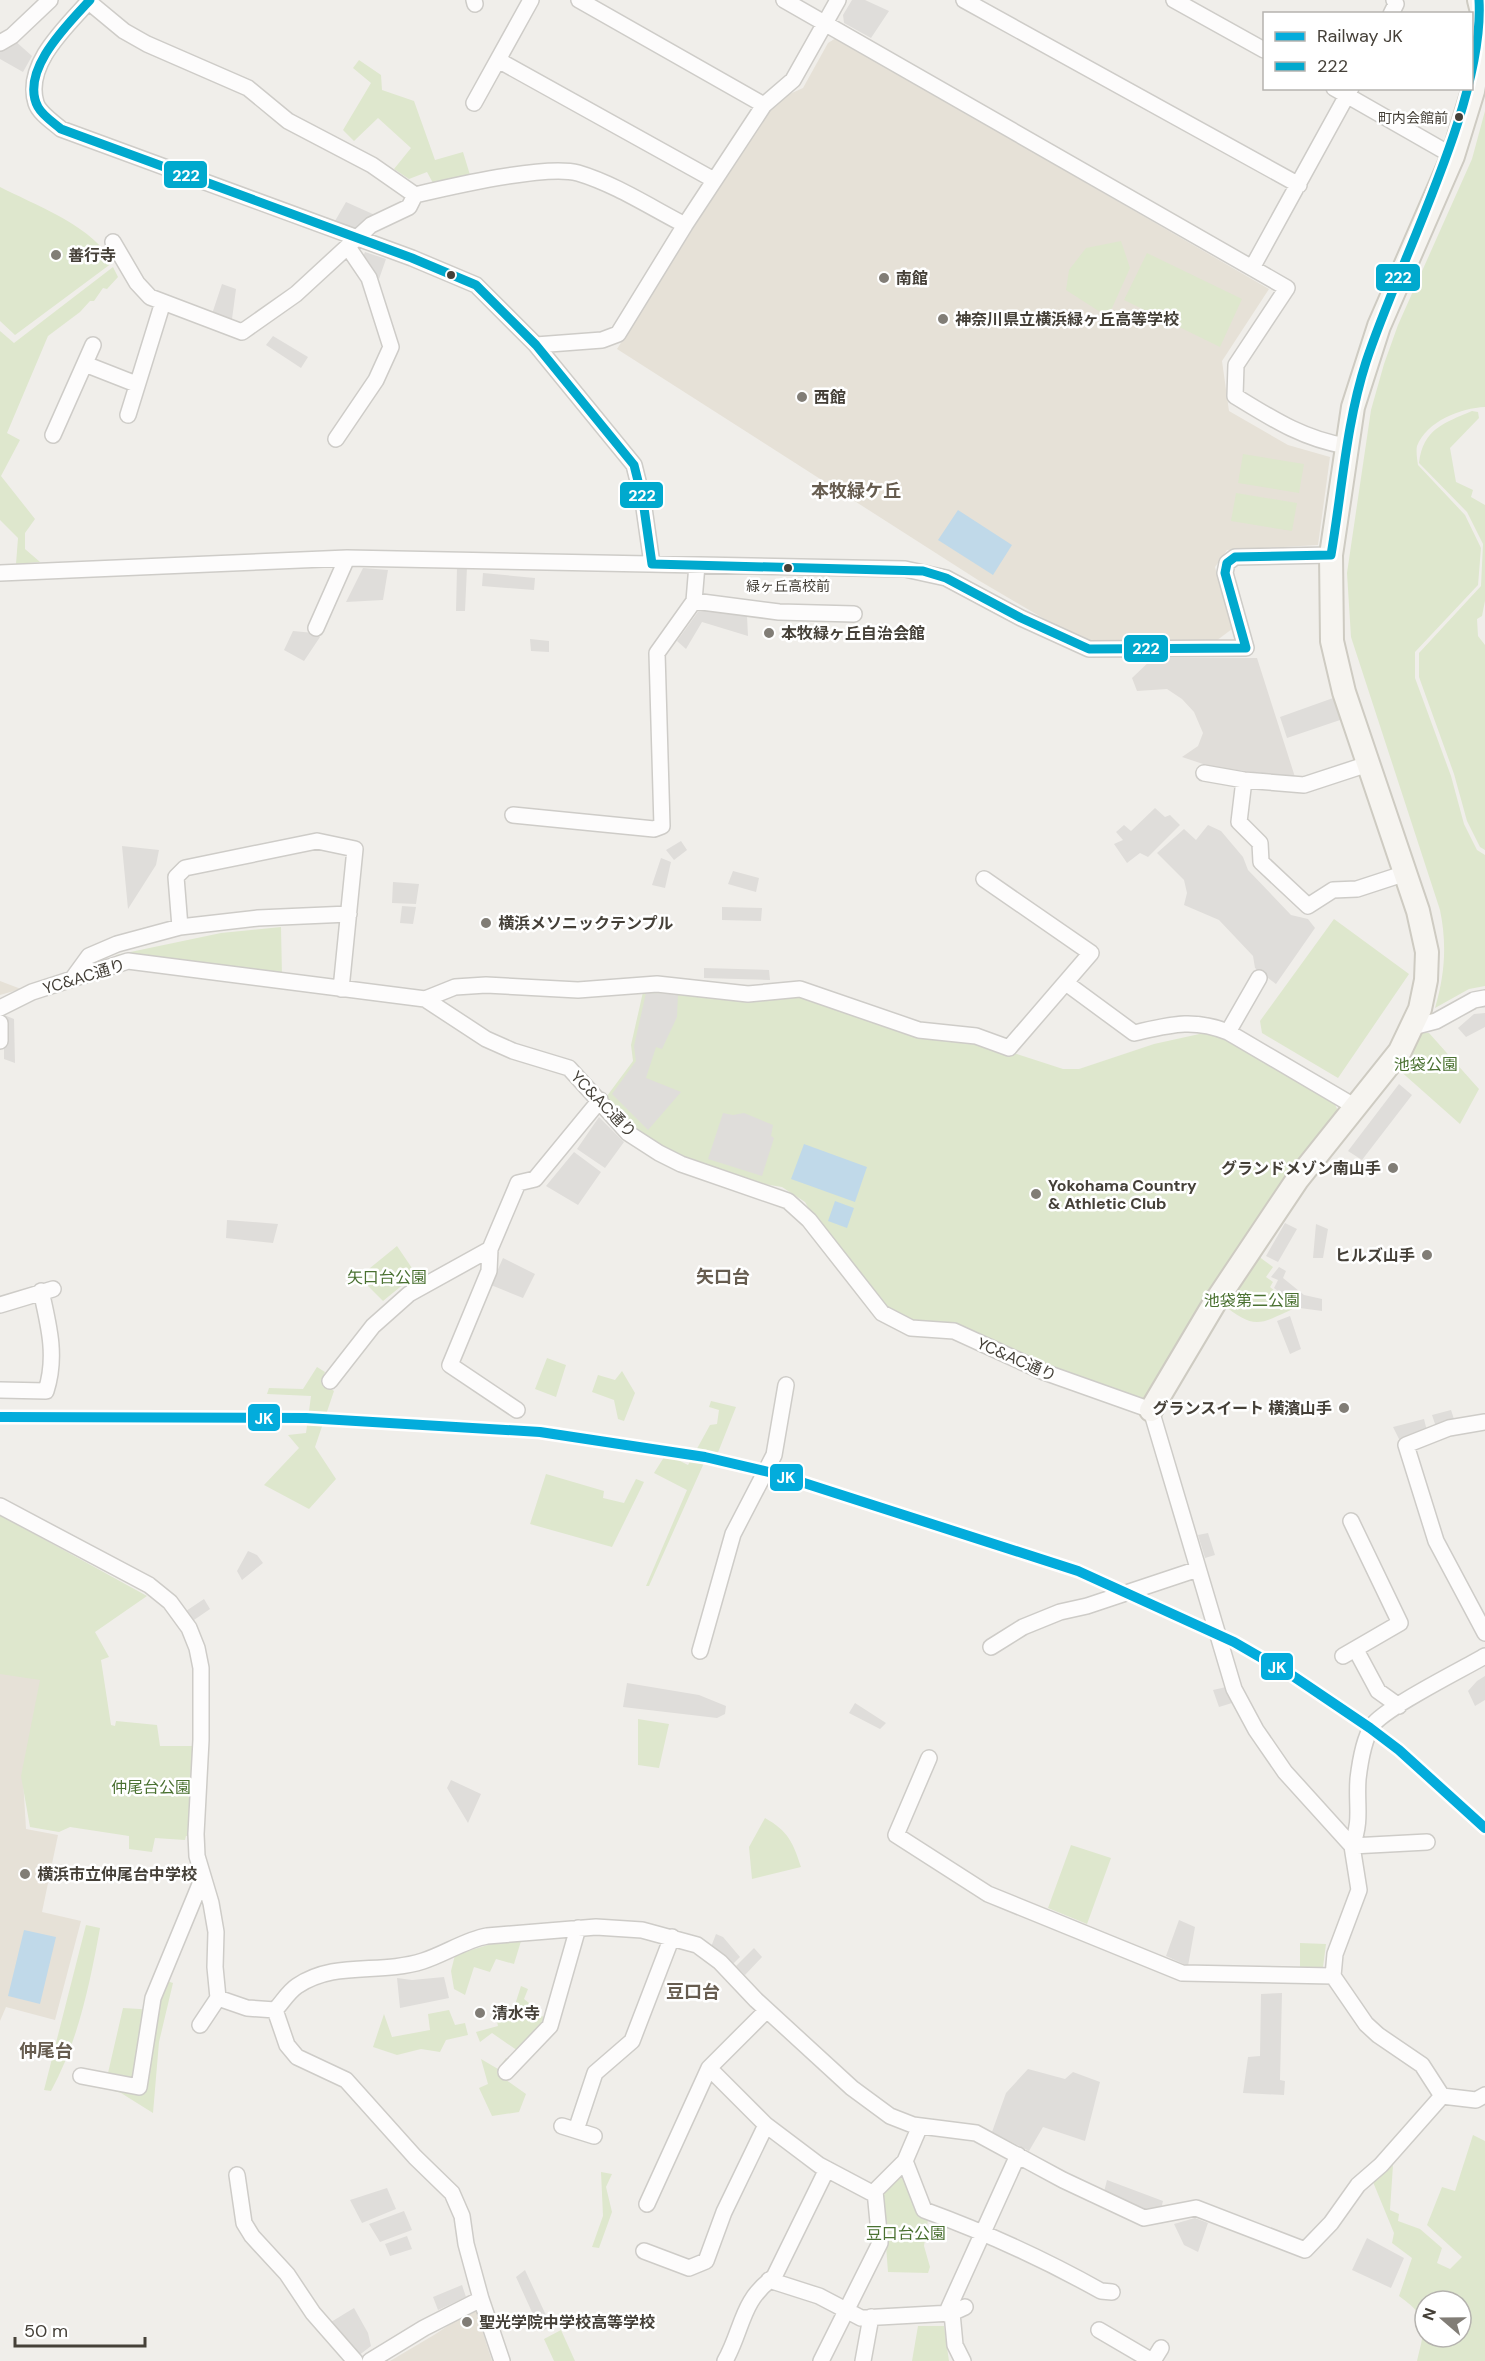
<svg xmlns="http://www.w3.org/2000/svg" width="1485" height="2361" font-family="'DM Sans','Noto Sans JP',sans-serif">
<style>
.industrial{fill:#e0ddd9}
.education{fill:#e6e1d7}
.green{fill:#dee7cd;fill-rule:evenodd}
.parking{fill:#dfddda}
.water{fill:#c0d9e9}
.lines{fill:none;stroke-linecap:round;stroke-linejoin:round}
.street-casing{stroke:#ceccc8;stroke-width:18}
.secondary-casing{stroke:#cecbc2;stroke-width:26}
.street{stroke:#fdfcfc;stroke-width:15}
.secondary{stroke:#f6f4f0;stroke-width:22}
.bus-1-casing{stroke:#fff;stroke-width:14}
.bus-1{stroke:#00a9ce;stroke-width:9}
.rail-1-casing{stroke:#fff;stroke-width:15}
.rail-1{stroke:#03acdc;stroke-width:10}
.bus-dot{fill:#454038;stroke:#fff;stroke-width:2}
.poi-dot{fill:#817d76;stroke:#fff;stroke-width:2}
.labels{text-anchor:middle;stroke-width:5;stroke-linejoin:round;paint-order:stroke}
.bus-label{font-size:14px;fill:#454038;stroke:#fff;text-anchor:end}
.poi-label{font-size:16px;font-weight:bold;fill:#454038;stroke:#fff;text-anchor:start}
.street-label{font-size:16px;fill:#454038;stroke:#fff}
.park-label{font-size:16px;fill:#4a7131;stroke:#fff}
.neighbourhood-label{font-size:18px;font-weight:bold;fill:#675d50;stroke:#fff}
.line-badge{stroke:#fff;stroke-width:2}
.badge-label{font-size:16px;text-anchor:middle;font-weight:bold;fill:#fff}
</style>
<rect width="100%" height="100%" fill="#f0eeea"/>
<path class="industrial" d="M1153 658H1257L1295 777 1212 767 1182 757 1198 746 1203 733 1194 712 1182 699 1167 689 1137 691 1132 678Z"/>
<path class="education" d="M836 38 1269 289 1222 361 1229 411 1288 445 1330 457 1318 545 1227 550 1215 567 1232 629 1216 641 1087 644 978 580 617 349 774 101 803 88 828 43Z
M0 981 21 989 0 995Z
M0 1657 45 1679 23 1779 26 1829 58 1835 42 1912 81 1921 55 2020 6 2007 0 2021Z
M475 2308 492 2361H390L434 2335Z"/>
<path class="green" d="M359 60 381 75 382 90 414 101 435 160 463 152 470 175 433 183 427 172 409 179 394 169 411 148 378 118 354 141 343 130 371 83 353 68Z
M1485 111V407C1461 408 1427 421 1417 446 1416 451 1417 459 1418 465L1465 515 1481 548 1478 585 1415 652V678L1451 776 1464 824 1477 850 1485 855V986L1469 989 1435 1008C1445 974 1447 944 1440 910L1351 637 1347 573 1371 410 1384 364 1398 325 1472 159Z
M0 187C35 205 95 227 112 263L15 335 0 321Z
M1121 241 1130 268 1108 317 1066 290 1069 270 1086 248Z
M1147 253 1242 299 1220 347 1124 300Z
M113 267 118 277 107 289 103 288 94 301H90L80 312 48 336 7 433 20 440 1 476 35 519 25 533V549L40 562 16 564 18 538 0 520V331L14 343Z
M1472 411 1478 412 1479 418 1450 448 1456 482 1473 490 1471 497 1485 505V601L1482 616 1477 619 1478 636 1485 645V850L1480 847 1467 821 1454 774 1419 677V653L1481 586 1483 544 1467 512 1419 463C1423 429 1444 423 1472 411Z
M1243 454 1304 464 1299 493 1238 483Z
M1236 493 1297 503 1292 531 1231 521Z
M1334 919 1409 974 1338 1078 1262 1033 1260 1021Z
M281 927 282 977 116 958V955L221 933Z
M643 992 747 1001 808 995 973 1040 1063 1069H1079L1154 1044 1213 1031 1332 1098 1338 1111 1151 1397 1142 1400 1046 1367 958 1325 914 1320 888 1311 822 1231 805 1202 782 1187 758 1183 708 1168 654 1144 635 1131 604 1100 633 1061 631 1045Z
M1418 1032 1429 1033 1479 1089 1460 1124 1398 1069Z
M397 1246 416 1274 383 1301 359 1277Z
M1258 1256 1273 1267 1266 1277 1273 1282 1270 1287 1295 1308C1258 1325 1255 1330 1221 1303Z
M547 1358 566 1365 556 1397 535 1389Z
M317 1367 325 1372 321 1382 334 1391 315 1447 336 1479 309 1509 264 1485 299 1448 288 1435 306 1433 311 1396 267 1394 269 1388 303 1389Z
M622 1371 635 1393 624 1421 618 1419 614 1400 592 1392 598 1375 615 1380Z
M711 1401 736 1407 717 1455 708 1454 649 1586H646L687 1490 654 1473 666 1454 688 1465 710 1425 717 1424 719 1410 709 1407Z
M546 1474 604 1491 603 1498 624 1503 636 1479 644 1482 612 1547 530 1524Z
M0 1515 147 1596 95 1632 109 1657 101 1660 111 1725 115 1726 116 1721 157 1725 160 1746H195L189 1836H186L185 1840 155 1838 152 1852 129 1849V1836L70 1827 59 1832 30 1827 21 1776 40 1680 0 1674Z
M638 1719 669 1724 659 1768 638 1765Z
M765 1818C788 1831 793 1842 801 1867L752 1879 749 1847Z
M1071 1845 1111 1858 1087 1924 1048 1908Z
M86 1925 100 1928C90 1983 78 2042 51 2091L44 2090Z
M504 1940 521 1941 514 1964 496 1959 490 1972 474 1967 465 1995 454 1989 451 1971 455 1955Z
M1300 1943 1326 1944 1323 1967H1300Z
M167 1981 173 1983 159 2042 153 2113 121 2093 95 2085 98 2072 108 2073 123 2008 156 2010Z
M521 1986 528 1989 524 1999 529 2003 526 2009 544 2017 541 2026 521 2053 492 2033 480 2042 476 2032 498 2026 493 2005 513 2011Z
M449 2010 455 2025 465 2023 468 2035 446 2040 440 2052 421 2049 397 2055 373 2047 384 2014 392 2037 430 2030 428 2014Z
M506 2058 512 2063 502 2077 526 2094 519 2112 492 2116 479 2088 488 2084 481 2059 498 2069Z
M1473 2135 1485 2141V2361H1417C1425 2327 1430 2318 1399 2296L1412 2258 1392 2243 1394 2233 1373 2182 1393 2165 1390 2210 1399 2214 1398 2221 1420 2229 1442 2248 1437 2263 1450 2269 1462 2257 1427 2225 1442 2187 1455 2191ZM1425 2301H1461V2337H1425Z
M601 2172 612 2174 606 2187 612 2212 599 2248 592 2247 603 2216Z
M903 2172 919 2214 928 2220 924 2246 930 2267 928 2273 888 2272 882 2193Z
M918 2326H944L949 2361H912Z
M561 2330 575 2361H554L544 2339Z"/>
<path class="parking" d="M852 0H865L889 11 871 38 844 23 843 15Z
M14 40 32 56 23 72 0 59V49Z
M346 202 375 215 359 232 335 221Z
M365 252 386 259 379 279 363 256Z
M222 284 236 289 232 319 212 314Z
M273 336 308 357 301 368 266 345Z
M457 567H467L465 611H456Z
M363 568 388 570 383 600 346 602Z
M483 573 535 578 534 590 482 586Z
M706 608 747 616 748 636 702 622 686 649 677 641 700 609Z
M293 631 314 633 320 637 304 661 284 650Z
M530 639 549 641V652L531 651Z
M1336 697 1343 719 1287 738 1280 717Z
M1155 808 1165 817 1170 815 1180 825 1148 857 1140 853 1127 863 1114 844 1123 840 1116 832 1124 825 1131 831Z
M1208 825 1221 831 1243 857 1248 870 1291 915 1308 919 1315 928 1276 984 1255 968 1253 956 1219 920 1184 905 1187 893 1184 880 1157 853 1184 829 1196 840Z
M681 841 687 850 674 860 666 850Z
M122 846 159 850 156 865 128 909Z
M661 858 671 862 665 888 652 885Z
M733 871 759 878 756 892 728 884Z
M393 882 419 884 416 904 392 903Z
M402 906 416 907 413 924 400 923Z
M722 907 762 908 761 921 722 920Z
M704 968 769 970 770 980 704 978Z
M646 993 678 994 677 1017 662 1049 656 1047 646 1078 681 1092 648 1130 612 1094 636 1061 634 1046Z
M1485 1013V1027L1466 1037 1458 1028 1474 1014Z
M4 1015 14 1019 15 1063 4 1059Z
M1399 1084 1412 1095 1362 1160 1348 1151Z
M723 1113 733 1115 744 1113 773 1125 771 1136 774 1138 762 1176 708 1159Z
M599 1117 624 1142 605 1168 577 1149Z
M574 1152 601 1172 578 1205 546 1186Z
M227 1220 278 1224 273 1243 226 1238Z
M1285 1223 1297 1229 1278 1262 1266 1256Z
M1316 1224 1328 1229 1323 1258H1313Z
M503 1258 535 1274 523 1298 491 1285Z
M1279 1267 1286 1271 1283 1278 1304 1295 1322 1299V1311L1300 1308 1274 1288 1278 1280 1271 1277Z
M1290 1316 1301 1349 1290 1354 1277 1321Z
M1451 1410 1455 1422 1436 1427 1432 1415Z
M1424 1419 1427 1431 1399 1439 1393 1427Z
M1208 1533 1215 1555 1205 1558 1198 1535Z
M248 1551 257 1555 263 1563 242 1580 237 1571Z
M204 1599 210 1609 194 1620 186 1611Z
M1485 1676V1700L1475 1706 1468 1691 1477 1681Z
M627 1683 699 1695 726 1706 725 1714 717 1718 623 1707Z
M1226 1687 1232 1703 1219 1707 1213 1690Z
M855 1703 886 1723 880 1729 849 1713Z
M451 1780 481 1794 468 1823 447 1788Z
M1179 1920 1195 1927 1188 1966 1166 1956Z
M716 1934 723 1937 740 1957 732 1965 711 1947Z
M754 1948 762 1957 745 1975 736 1966Z
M444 1977 449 1998 400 2008 397 1978 412 1980Z
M1282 1993 1280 2080 1285 2081 1284 2095 1243 2093 1248 2057 1260 2056 1261 1994Z
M1028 2069 1065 2079 1073 2072 1100 2082 1085 2141 1043 2127 1029 2151 992 2132 1006 2093Z
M1107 2180 1163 2201 1160 2213 1151 2214 1104 2192Z
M387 2188 396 2209 362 2223 350 2200Z
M404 2211 412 2230 380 2242 369 2224Z
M1195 2218 1208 2223 1198 2252 1184 2245 1174 2224Z
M407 2236 412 2249 390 2256 385 2244Z
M1367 2238 1404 2258 1391 2288 1352 2270Z
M525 2270 551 2326 541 2332 516 2277Z
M462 2285 466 2297 438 2310 433 2297Z
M354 2308 368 2333 371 2346 358 2356 331 2322Z"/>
<path class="water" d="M958 510 1012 545 993 575 938 540Z
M804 1144 867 1167 855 1202 791 1179Z
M835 1201 854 1208 847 1228 828 1221Z
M24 1930 56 1937 40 2004 8 1996Z"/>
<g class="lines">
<defs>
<path id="street" d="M90 0C67 26 24 64 36 103 39 113 53 122 61 129L412 258 476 285 536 345 634 465 643 501 652 564
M474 0 475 4
M579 0 764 105
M784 0 1287 288 1236 365 1235 396C1271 418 1303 439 1346 446
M964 0 1299 185
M1174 0 1264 50
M89 2 124 31 147 44 248 88 288 121 372 165 415 195 409 207 371 225 296 294 242 332 150 297 137 283 113 242
M1391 14 1396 4 1394 0
M0 43 12 36 50 0
M498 60 714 180
M1334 88 1453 156
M474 103 531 0
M415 195C449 187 546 164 578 173 615 184 650 207 685 225
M1252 268 1351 88
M536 345 602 340 618 334 685 225 764 105 793 80 838 0
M85 364 136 384
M128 415 163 302
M53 435 93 345
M336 439 376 380 391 347 369 278 348 247
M0 573 347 558 905 569 946 578 1021 618 1089 649 1246 648 1225 573 1227 563 1235 557 1331 555
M694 601 779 612 854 614
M316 628 347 558
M1204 773 1244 780 1304 785 1368 764
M1244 780 1239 822 1260 843 1261 862 1308 906 1333 890 1357 889 1406 873
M513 815 654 829 662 826 657 653 694 601 697 565
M180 927 176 877 185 868 317 841 355 849 341 989
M73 978 89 956 117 944 180 927 258 918 349 914
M1066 983 1134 1033C1170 1025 1192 1018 1228 1032L1354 1106
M425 999 455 987 486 985 578 990 657 984 748 994 800 989 919 1030 976 1036 1009 1048 1091 953 984 879
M0 1008 32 992 128 961 425 999 486 1039 513 1051 569 1068 628 1133 659 1153 681 1164 788 1201 809 1220 882 1313 911 1328 954 1331 1044 1372 1151 1410 1234 1689 1256 1730 1285 1772 1352 1846 1359 1890 1335 1954 1333 1976 1366 2024 1378 2035 1422 2065 1442 2096
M0 1023V1041
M1413 1027 1436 1021 1474 1000 1485 998
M1228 1032 1259 978
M490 1249 489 1271 450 1365 517 1410
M0 1305 53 1289
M330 1381 373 1326 409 1294 490 1249 518 1183 535 1179 600 1100
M0 1390 46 1391C57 1357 49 1326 41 1291
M1485 1422 1449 1428 1406 1445 1436 1541 1485 1633
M0 1506 149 1585 170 1602 189 1628 197 1648 201 1668V1740L196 1834 197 1856 211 1903 216 1932 215 1967 218 1998 247 2008 275 2010
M991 1647 1023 1627 1060 1612 1087 1606 1198 1569
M1356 1650 1378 1691 1399 1706
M700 1651 733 1534 774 1455 786 1385
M1343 1656 1400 1623 1351 1521
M929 1758 896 1835 988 1894 1182 1973 1333 1976
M1352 1846C1362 1819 1356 1806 1358 1779 1360 1762 1363 1741 1372 1726 1384 1708 1463 1669 1485 1656
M1352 1846 1427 1842
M275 2010C282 2003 288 1992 297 1986 336 1960 379 1975 423 1961 445 1954 465 1940 487 1936L596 1927 642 1930 697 1945 720 1962 756 2000 852 2088 890 2116 913 2125 976 2133 1063 2180 1144 2218 1196 2208 1305 2250 1331 2223 1358 2185 1381 2165 1442 2096
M275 2010 287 2045 297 2057 346 2080 415 2157 452 2193 462 2216 466 2244 481 2299 502 2361
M200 2025 218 1998
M709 2068 766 2125 819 2165 870 2192 875 2191 905 2161 920 2126
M506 2072 550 2026 578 1928
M81 2076 139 2087 153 1998 203 1877
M1442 2096 1476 2100 1485 2095
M562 2126 594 2136
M576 2130 595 2073 632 2041 672 1937
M905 2161 924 2210C987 2233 1042 2258 1101 2291L1112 2292
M237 2175 244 2223 252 2236 287 2274 313 2313 355 2361
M647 2204 709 2068 767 2010
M644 2251 689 2268 706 2261 724 2212 766 2125
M769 2280 819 2296 861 2318 952 2313 965 2307
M952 2313 955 2345 963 2361
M946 2314 1018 2155
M1099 2330 1152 2361
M370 2361 424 2328 481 2299
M725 2361C743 2329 741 2300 774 2277L827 2169
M821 2361 880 2243 875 2191
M863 2361 871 2317
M1153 2361 1161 2348"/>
<path id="secondary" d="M1151 1410 1214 1304 1297 1180 1400 1051 1420 1009 1426 980 1427 952 1418 911 1344 692 1332 641 1331 555 1353 407 1379 326 1453 156 1473 91 1481 46 1482 12 1479 0"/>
</defs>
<use href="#street" class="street-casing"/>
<use href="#secondary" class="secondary-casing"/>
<use href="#street" class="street"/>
<use href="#secondary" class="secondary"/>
<defs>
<path id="bus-1" d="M90 0C68 24 19 71 38 107 43 116 53 122 61 129L412 258 476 285 536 345 634 465 643 501 652 564 923 571 946 578 1021 618 1089 649 1246 648 1225 573 1227 563 1235 557 1331 555C1342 491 1346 424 1366 362 1398 263 1485 102 1479 0"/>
</defs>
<use href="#bus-1" class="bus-1-casing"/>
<use href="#bus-1" class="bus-1"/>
<defs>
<path id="rail-1" d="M0 1417 306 1418 540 1432 705 1457 773 1473 1078 1571 1234 1642 1293 1676 1370 1728 1399 1750 1485 1828"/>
</defs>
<use href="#rail-1" class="rail-1-casing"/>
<use href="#rail-1" class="rail-1"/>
</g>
<g class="bus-dot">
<circle cx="1459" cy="117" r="5"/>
<circle cx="451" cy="275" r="5"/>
<circle cx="788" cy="568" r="5"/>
</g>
<g class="poi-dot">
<circle cx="56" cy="255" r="6"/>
<circle cx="884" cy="278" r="6"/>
<circle cx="943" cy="319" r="6"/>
<circle cx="802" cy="397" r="6"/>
<circle cx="769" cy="633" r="6"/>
<circle cx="486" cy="923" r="6"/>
<circle cx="1393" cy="1168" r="6"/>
<circle cx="1036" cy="1194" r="6"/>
<circle cx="1427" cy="1255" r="6"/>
<circle cx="1344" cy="1408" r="6"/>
<circle cx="25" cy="1874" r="6"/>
<circle cx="480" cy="2013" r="6"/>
<circle cx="467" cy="2322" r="6"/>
</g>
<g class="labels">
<g class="bus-label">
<text x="1448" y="123">町内会館前</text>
<text x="788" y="591" text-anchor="middle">緑ヶ丘高校前</text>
</g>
<g class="poi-label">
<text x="68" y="261">善行寺</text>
<text x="896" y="284">南館</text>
<text x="955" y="325">神奈川県立横浜緑ヶ丘高等学校</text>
<text x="814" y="403">西館</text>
<text x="781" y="639">本牧緑ヶ丘自治会館</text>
<text x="498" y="929">横浜メソニックテンプル</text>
<text x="1381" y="1174" text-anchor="end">グランドメゾン南山手</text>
<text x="1048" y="1191">Yokohama Country<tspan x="1048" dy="18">&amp; Athletic Club</tspan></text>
<text x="1415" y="1261" text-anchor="end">ヒルズ山手</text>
<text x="1332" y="1414" text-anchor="end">グランスイート 横濱山手</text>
<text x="37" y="1880">横浜市立仲尾台中学校</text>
<text x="492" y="2019">清水寺</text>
<text x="479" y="2328">聖光学院中学校高等学校</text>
</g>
<g class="street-label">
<text transform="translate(84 976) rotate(-17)" y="6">YC&amp;AC通り</text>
<text transform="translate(604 1104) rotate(46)" y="6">YC&amp;AC通り</text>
<text transform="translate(1017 1359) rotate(24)" y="6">YC&amp;AC通り</text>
</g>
<g class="park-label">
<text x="1426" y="1070">池袋公園</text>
<text x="387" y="1283">矢口台公園</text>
<text x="1252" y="1306">池袋第二公園</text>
<text x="151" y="1793">仲尾台公園</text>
<text x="906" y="2239">豆口台公園</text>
</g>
<g class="neighbourhood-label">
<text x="856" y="497">本牧緑ケ丘</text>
<text x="723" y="1283">矢口台</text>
<text x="693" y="1998">豆口台</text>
<text x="46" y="2057">仲尾台</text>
</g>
</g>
<g class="line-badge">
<rect x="163" y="160" width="45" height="29" rx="6" fill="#00a9ce"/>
<rect x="1375" y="263" width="46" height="29" rx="6" fill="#00a9ce"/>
<rect x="619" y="481" width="45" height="28" rx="6" fill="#00a9ce"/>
<rect x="1123" y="634" width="46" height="29" rx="6" fill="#00a9ce"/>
<rect x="247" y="1403" width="34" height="29" rx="6" fill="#03acdc"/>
<rect x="769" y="1463" width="35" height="29" rx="6" fill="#03acdc"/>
<rect x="1260" y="1652" width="34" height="29" rx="6" fill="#03acdc"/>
</g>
<g class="badge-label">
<text x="186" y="181">222</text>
<text x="1398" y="283">222</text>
<text x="642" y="501">222</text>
<text x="1146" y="654">222</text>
<text x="264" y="1424">JK</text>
<text x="786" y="1483">JK</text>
<text x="1277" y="1673">JK</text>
</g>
<rect x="1263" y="12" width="210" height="78" fill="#ffffff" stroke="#b5b3af" stroke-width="1.5"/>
<rect x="1275" y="32" width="30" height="9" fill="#03acdc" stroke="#b5b3af" stroke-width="1.5"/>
<text x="1317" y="42" font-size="18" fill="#454038">Railway JK</text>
<rect x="1275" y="62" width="30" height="9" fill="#00a9ce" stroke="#b5b3af" stroke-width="1.5"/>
<text x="1317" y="72" font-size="18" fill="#454038">222</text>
<g transform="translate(1443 2319) rotate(290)"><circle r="28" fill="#ffffff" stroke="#b5b3af" stroke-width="1.5"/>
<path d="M0-4.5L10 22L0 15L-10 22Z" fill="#817d76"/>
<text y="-9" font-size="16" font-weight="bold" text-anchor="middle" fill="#454038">N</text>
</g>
<path d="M15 2337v9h130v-9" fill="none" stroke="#454038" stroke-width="3"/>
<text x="24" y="2337" font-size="18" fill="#454038" stroke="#ffffff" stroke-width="4.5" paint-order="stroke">50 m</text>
</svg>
